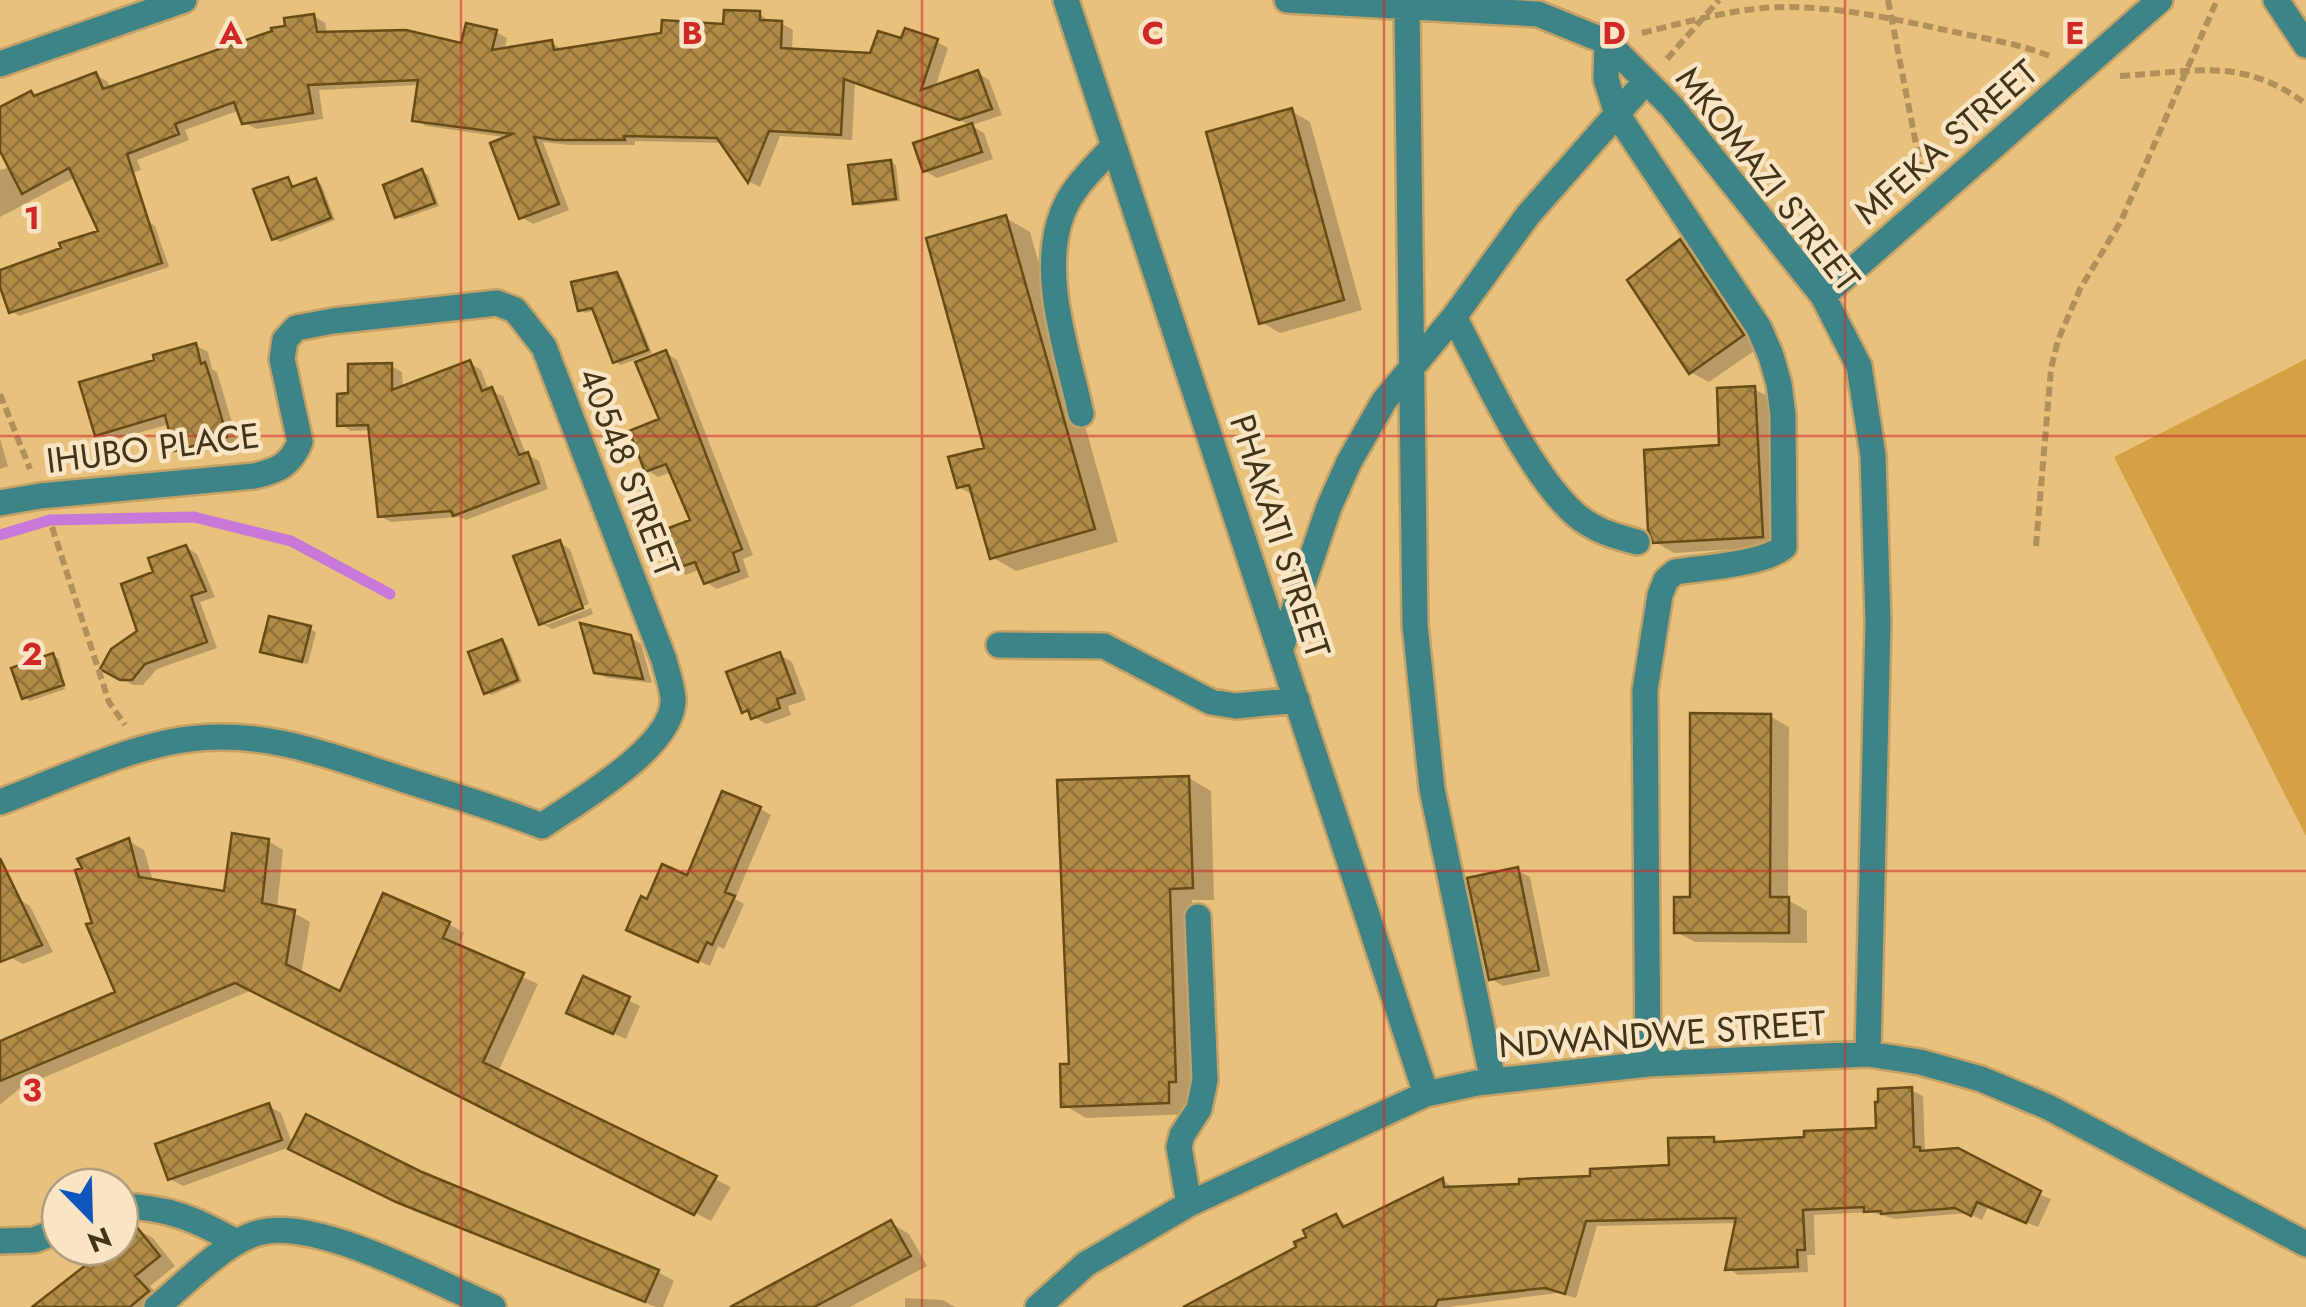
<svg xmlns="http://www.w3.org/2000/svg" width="2306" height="1307" font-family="Jost,sans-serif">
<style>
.grass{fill:#d4a245}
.shadow{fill:#0003}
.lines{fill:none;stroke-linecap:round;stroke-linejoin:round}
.stream{stroke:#c779d8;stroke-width:11}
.building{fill:url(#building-cross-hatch);stroke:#674c16;stroke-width:2.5}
.minor-casing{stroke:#c4a267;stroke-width:30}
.path{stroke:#b0915b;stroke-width:6;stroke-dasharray:10 5;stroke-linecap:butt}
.minor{stroke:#3e8487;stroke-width:25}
.grid{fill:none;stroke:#cf2927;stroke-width:2.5;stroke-opacity:0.55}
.labels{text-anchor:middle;stroke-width:9;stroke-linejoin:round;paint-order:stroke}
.street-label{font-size:35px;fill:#433417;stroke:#f9e5c4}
.grid-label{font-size:32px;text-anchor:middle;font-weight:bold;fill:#cf2927;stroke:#f9e5c4;stroke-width:9;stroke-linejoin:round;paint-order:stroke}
</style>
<defs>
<pattern id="building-cross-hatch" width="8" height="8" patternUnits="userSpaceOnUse" patternTransform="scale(2.5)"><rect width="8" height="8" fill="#b18b48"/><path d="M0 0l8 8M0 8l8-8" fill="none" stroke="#92723b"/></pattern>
</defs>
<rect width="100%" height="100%" fill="#e8c17d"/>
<path class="grass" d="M2306 359V836L2114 457Z"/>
<path class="shadow" d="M760 14 771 23H781L793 30 792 51 872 56 902 42H937L948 48 935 88 978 73 989 80 1002 115 972 125 855 83 852 140 780 136 760 187 750 182 724 143 635 141V145H569L543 142 569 210 533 224 521 217 510 138 426 126 415 120 419 85 319 90 323 119 256 129 244 122 240 110 185 130 189 140 137 160 141 170 89 187 76 177 0 217V170L11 167 0 146V110L31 94 38 98 96 75 108 82 110 89 314 16 325 23 327 35 463 46 496 32 507 38 504 51 552 43 563 50 725 26Z
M1291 111 1310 122 1362 310 1280 333 1261 322Z
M972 126 984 133 993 159 937 178 925 171Z
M891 162 896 165 900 201 860 206 855 203Z
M422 172 428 175 439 206 402 219 397 216Z
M288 179 295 188 316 181 321 184 335 220 280 242 274 239Z
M1006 218 1030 232 1118 542 1016 571 992 557 975 496 959 487 987 449Z
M147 221 155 226 169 267 19 316 11 311 0 272Z
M1680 242 1699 252 1761 346 1709 382 1690 372Z
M617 275 622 278 652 353 621 365 615 362 596 310 585 313 580 310Z
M195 345 208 352 212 369 217 372 238 443 189 456 176 449 170 424 110 441 97 434 157 361Z
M666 353 677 360 753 555 743 559 749 577 717 589 706 582 701 569 686 575 674 568 693 521 672 472 658 477 647 470 663 420Z
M470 363 481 370 489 391 503 396 526 454 539 461 548 489 466 520 459 517 391 522 380 516 372 430 351 431 340 424 351 395 391 366 402 372 403 389Z
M1754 389 1773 399 1781 546 1674 553 1655 542 1722 447Z
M0 439 8 466 0 469Z
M559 542 570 549 589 604 546 620V625L591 608 593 614 552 629 541 623Z
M186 547 197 554 215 597 200 602 217 648 157 669 143 685H133L103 668 140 632 156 574Z
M310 629 316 632 308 664 268 654Z
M630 637 641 644 652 683 607 678 596 672Z
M502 642 507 645 522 682 491 695 486 692Z
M780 655 792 662 806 700 788 706 791 715 766 724 744 711Z
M53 656 59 659 65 689 30 701 24 697Z
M1770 716 1789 727 1788 900 1807 911V943L1695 942 1676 932Z
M1189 778 1211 791 1214 900H1192L1198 1093 1191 1114 1086 1118 1064 1105 1071 1067Z
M760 809 771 815 735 899 744 904 724 949 718 946 710 966 640 935 648 902 688 878Z
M129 841 144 850 153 881 226 893 268 841 283 850 277 909 294 913 310 922 301 975 341 995 449 924 464 933 458 947 538 984 498 1072 731 1187 711 1221 252 990 21 1087 0 1105V1043L118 993 96 924Z
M1517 870 1530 877 1550 976 1503 986 1491 979Z
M18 899 30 906 53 952 23 964 10 957 0 937V909Z
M628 1000 640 1006 626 1039 581 1019Z
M1911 1090 1923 1096 1925 1153 2051 1199 2038 1227 1988 1207 1982 1220 1968 1213 1895 1219 1871 1212 1814 1215 1815 1255H1807L1808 1272 1738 1275 1728 1268 1737 1223 1597 1226 1576 1298 1558 1293 1448 1307H1187L1300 1248 1336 1217 1349 1227 1443 1180 1454 1189 1593 1178 1671 1168 1713 1140 1721 1144 1879 1130Z
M269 1106 281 1113 293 1146 421 1174 658 1272 674 1281 663 1307H656L415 1210 290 1147 183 1186 170 1179Z
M891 1223 909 1234 927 1266 850 1307H735Z
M136 1229 153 1238 175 1266 150 1286 164 1301 157 1307H36L113 1247H120V1242Z
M905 1298 943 1300 955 1307H905Z"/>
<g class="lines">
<path class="stream" d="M0 535 50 520 194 517 291 541 390 594"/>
</g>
<path class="building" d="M724 10 760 11V20L782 21 781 48 870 53 878 31 901 38 905 28 938 39 921 90 978 70 992 109 959 120 844 79 841 135 769 131 748 183 717 138 624 136 625 140H555L534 137 559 204 519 219 490 143 512 134 412 121 418 80 308 85 313 113 242 124 234 102 175 124 179 134 127 154 162 263 9 313 0 287V270L61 248 59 243 98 231 69 168 22 194 0 151V107L31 91 34 96 96 72 103 89 272 31 271 28 285 26 284 18 314 14 317 32 406 30 461 43 466 23 497 30 492 50 552 40 554 50 661 33 662 20 723 24Z
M1292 108 1344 300 1259 324 1206 132Z
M972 123 982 152 923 172 913 143Z
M891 160 896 199 853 204 848 165Z
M422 169 435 203 395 218 383 185Z
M288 177 292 187 316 178 331 218 272 240 253 189Z
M1006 215 1095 529 990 559 969 485 957 488 948 457 984 448 926 238Z
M1680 239 1744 335 1689 374 1627 280Z
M617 272 648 350 613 363 592 308 578 311 571 282Z
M196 343 201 364 205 362 210 377 227 437 174 451 165 415 95 436 79 382 154 360 153 355Z
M666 350 742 549 733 553 739 571 704 584 695 562 672 570 658 532 690 520 666 464 645 472 629 431 659 419 635 362Z
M470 360 482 391 492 387 519 455 528 452 539 483 453 516 451 511 378 517 368 425 337 426V394L348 393V364L392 363V390Z
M1755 386 1763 537 1653 543 1648 530 1644 450 1719 445 1717 388Z
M560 540 583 608 539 625 513 556Z
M186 545 206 591 191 596 207 642 145 664 132 680H120L100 669 111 649 137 631 121 584 153 572 148 558Z
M269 616 311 626 302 662 260 652Z
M580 623 631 635 643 679 594 673Z
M502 639 518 680 484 694 468 652Z
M780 652 795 693 777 699 780 708 751 719 748 710 742 713 726 672Z
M53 653 64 685 22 699 11 668Z
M1690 713 1771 714 1770 897H1789V933H1674V897H1690Z
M1189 776 1193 888 1170 889 1176 1082H1169V1103L1061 1107 1060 1064H1069L1057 780Z
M722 791 761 807 725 892 735 896 712 945 707 942 698 962 626 930 641 896 647 899 662 864 687 875Z
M232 833 269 839 262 903 295 910 286 964 340 991 383 893 450 922 443 938 524 973 483 1062 717 1176 694 1215 235 983 0 1081V1041L115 992 86 924 92 923 75 870 82 868 77 859 129 838 139 877 224 891Z
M0 858 42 945 0 962Z
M1518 867 1539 970 1489 980 1467 878Z
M583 976 630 997 613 1034 566 1013Z
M1912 1087 1914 1147H1920V1151L1958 1148 2041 1191 2026 1223 1977 1202 1971 1216 1955 1208 1881 1214V1211L1864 1212V1207L1803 1210 1805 1250H1797L1798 1267 1725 1270 1736 1218 1586 1221 1565 1294 1545 1288 1438 1300 1435 1307H1183L1296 1247 1294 1242 1306 1237 1303 1230 1336 1214 1343 1227 1443 1178 1444 1187 1519 1184V1179L1590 1176V1169L1669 1165 1668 1138 1714 1137V1142L1804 1137V1131L1876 1128 1875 1102H1878V1089Z
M269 1103 282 1140 168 1180 155 1144Z
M306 1114 422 1172 659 1270 645 1302 396 1202 288 1149Z
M891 1220 911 1256 814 1307H730Z
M136 1226 160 1256 135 1276 149 1291 130 1307H32L109 1247H120V1238Z"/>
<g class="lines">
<defs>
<path id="minor" d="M1066 0 1426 1094
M1287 0 1538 14 1607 42 1672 107 1823 296 1859 366 1873 455 1878 622 1868 1054
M2276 0 2306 45
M1407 7 1415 625 1432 789 1493 1081
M1607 42 1606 79 1617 114 1759 328 1771 356 1779 384 1783 415 1784 547C1761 565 1705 567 1675 572L1666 580 1660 595 1645 690 1648 1064
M0 64 184 0
M1823 296 2160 0
M1454 317C1484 373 1528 472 1575 514 1593 530 1614 536 1637 542
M1081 414C1068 353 1039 275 1062 214 1072 187 1095 167 1114 146
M0 503 40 496 254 476C277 471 291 465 300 442L282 359 285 340 296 328 333 321 497 303 515 310 544 347 664 660C667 672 672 686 673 698 676 746 578 801 542 826 497 808 451 795 405 780 333 757 266 729 189 739 130 746 57 781 0 802
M999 645 1104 646 1211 702 1236 706 1297 700
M1280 651 1329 507 1349 462 1384 401 1454 317 1528 215 1646 81
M1189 1204 1179 1147 1182 1135 1199 1109 1205 1080 1198 917
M120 1206C167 1207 196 1219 236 1242
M0 1241 34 1240 60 1230
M157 1307C185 1284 227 1239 262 1232 320 1219 437 1283 493 1307
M1038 1307 1086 1264 1189 1204 1426 1094 1477 1083 1648 1064 1868 1054 1920 1062 1981 1079 2048 1107 2306 1244"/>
</defs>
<use href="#minor" class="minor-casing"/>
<path class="path" d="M1888 0 1921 170
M1642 33C1682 23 1722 12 1763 8 1826 3 1894 19 1955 32 1987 39 2021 44 2052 57
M1667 59 1719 0
M2120 76C2194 72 2242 56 2306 104
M0 394 30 469
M52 527 109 702 125 725
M2036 546 2051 369 2058 340 2080 289 2121 221 2217 0"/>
<use href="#minor" class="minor"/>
</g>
<path class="grid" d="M461 0V1307M922 0V1307M1384 0V1307M1845 0V1307M0 436H2306M0 871H2306"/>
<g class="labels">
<g class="street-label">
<text transform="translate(1946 142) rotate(-41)" y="12">MFEKA STREET</text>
<text transform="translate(1768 179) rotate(52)" y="12">MKOMAZI STREET</text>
<text transform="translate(153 448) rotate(-7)" y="12">IHUBO PLACE</text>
<text transform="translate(629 472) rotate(69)" y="12">40548 STREET</text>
<text transform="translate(1280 536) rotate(72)" y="12">PHAKATI STREET</text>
<text transform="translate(1662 1034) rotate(-4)" y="12">NDWANDWE STREET</text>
</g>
</g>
<g class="grid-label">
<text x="231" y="44">A</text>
<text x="692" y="44">B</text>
<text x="1153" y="44">C</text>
<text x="1614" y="44">D</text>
<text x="2075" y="44">E</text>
<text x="32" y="229">1</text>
<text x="32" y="665">2</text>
<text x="32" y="1101">3</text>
</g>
<g transform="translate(90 1217) rotate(157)"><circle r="48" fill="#f9e5c4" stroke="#b09e7f" stroke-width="2.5"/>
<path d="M0-8L18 38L0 25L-18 38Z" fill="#1054be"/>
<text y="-15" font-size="28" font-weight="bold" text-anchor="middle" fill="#433417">N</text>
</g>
</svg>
